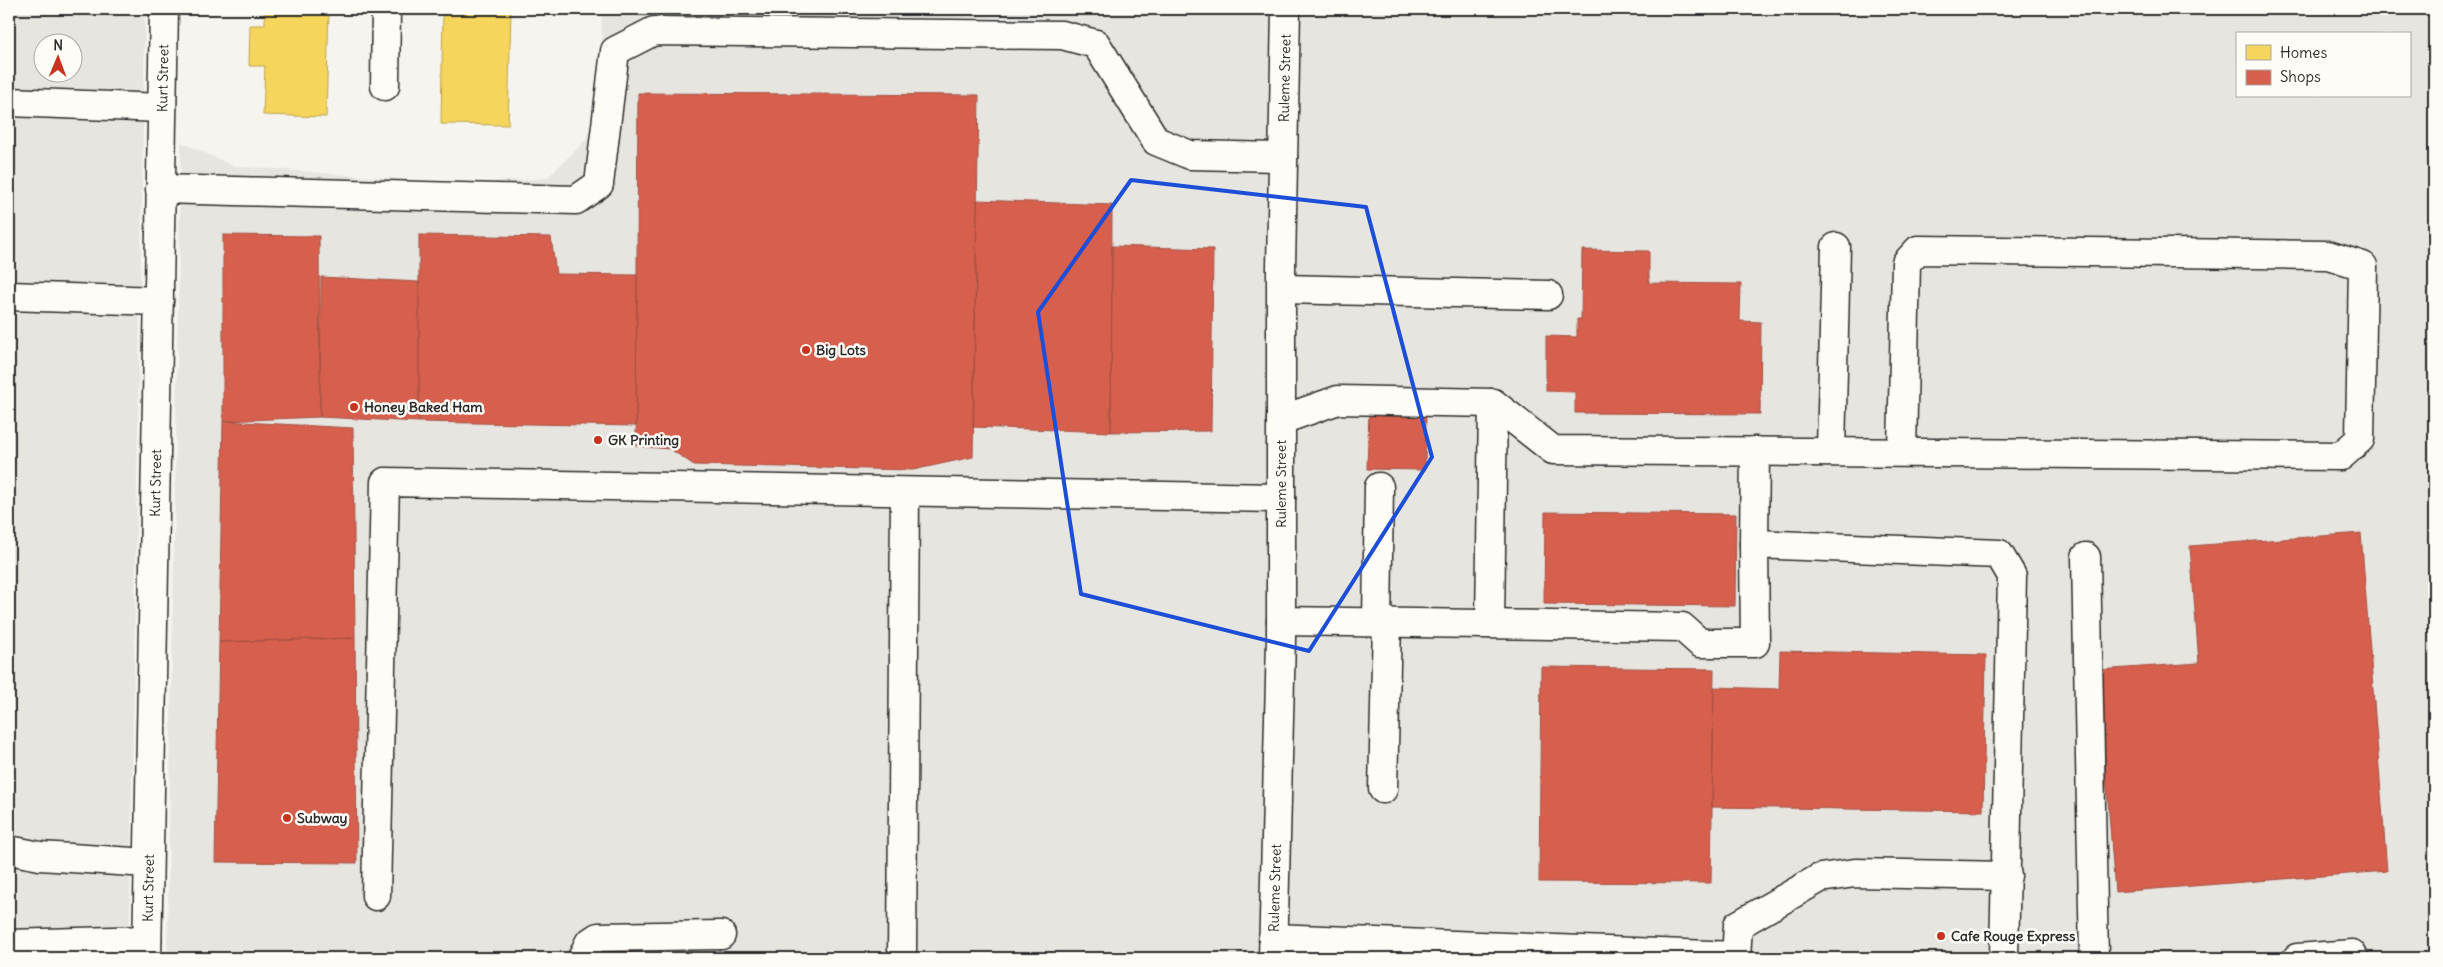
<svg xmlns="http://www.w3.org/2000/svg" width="2443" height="967" font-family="Delius,sans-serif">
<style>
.built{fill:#e6e5e0;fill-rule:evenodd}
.homes{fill:#f6d55c;stroke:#b9a24d}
.shops{fill:#d6604d;stroke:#a35043}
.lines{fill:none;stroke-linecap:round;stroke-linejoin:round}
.minor-casing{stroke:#2b2b2b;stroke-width:31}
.minor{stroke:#fdfcf7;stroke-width:28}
.marked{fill:none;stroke:#1d4ed8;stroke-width:4;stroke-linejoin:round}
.poi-dot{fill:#c8321e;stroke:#fdfcf7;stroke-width:2}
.labels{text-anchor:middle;stroke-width:5;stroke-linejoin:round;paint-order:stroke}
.street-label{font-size:14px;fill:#2b2b2b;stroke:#fdfcf7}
.poi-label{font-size:14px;font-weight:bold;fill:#2b2b2b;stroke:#fdfcf7;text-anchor:start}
</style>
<rect width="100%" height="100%" fill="#f5f4ef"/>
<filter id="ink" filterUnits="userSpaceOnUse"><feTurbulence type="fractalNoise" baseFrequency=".02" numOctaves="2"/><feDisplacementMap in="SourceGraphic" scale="10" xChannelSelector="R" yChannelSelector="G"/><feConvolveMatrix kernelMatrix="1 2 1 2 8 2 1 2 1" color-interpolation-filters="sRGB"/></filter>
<g filter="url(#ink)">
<path class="built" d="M9 9H145L129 958H9ZM42 42H72V72H42Z
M601 9H2434V958H167L181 142 234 166 461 184 547 178 587 139 603 60ZM2237 34H2409V96H2237Z"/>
<path class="homes" d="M265 9H329L326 117 263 115 265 66H249L250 25H265Z
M443 9H511L508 125 441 124Z"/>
<path class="shops" d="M638 93 979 95 973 457 913 470 694 465 670 449 636 446Z
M977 200 1112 205 1111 432 973 427Z
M223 235 319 236 320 417 223 421Z
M419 235 551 237 556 274 637 275 636 426 419 422Z
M1112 246 1213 249 1211 431 1111 432Z
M1582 250 1649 251V283L1741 284 1740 321 1761 322 1760 414 1575 413V392L1546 391V336L1577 337V319H1581Z
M321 277 419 282V422L320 417Z
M1369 411 1426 412 1425 470 1367 469Z
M223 421 353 428 355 638 219 642Z
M1545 512 1736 514 1735 606 1544 604Z
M2361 533 2387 871 2115 892 2098 670 2199 663 2190 546Z
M355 638 357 863 215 862 219 642Z
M1780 651 1986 655 1983 811 1712 807 1714 687 1779 689Z
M1541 667 1714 669 1711 883 1539 882Z
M603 950 656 956 657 958H603Z"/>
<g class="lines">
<defs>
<g id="minor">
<path d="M385 86 386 9"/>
<path d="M9 102 162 108"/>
<path d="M160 189 576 200 599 184 615 51 654 31 1062 35 1096 44 1156 141 1190 155 1283 157"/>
<path d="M1282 289 1548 295"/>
<path d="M9 296 159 301"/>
<path d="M1281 420 1338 400 1493 403 1553 450 2341 456 2360 439 2363 266 2328 255 1918 250 1906 263 1902 452"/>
<path d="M1831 451 1836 247"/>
<path d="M1754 544 1755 451"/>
<path d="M2086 557 2094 958"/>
<path d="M1281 621 1682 627 1700 643H1755L1754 544 1999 554 2012 576 2004 958"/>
<path d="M1377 622 1379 487"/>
<path d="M1490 624 1493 403"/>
<path d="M1383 789 1387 623"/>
<path d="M9 850 40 856 148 863"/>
<path d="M376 896 385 482 1281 498"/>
<path d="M1273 938 1736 956"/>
<path d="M9 944 147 940"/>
<path id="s1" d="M147 958 164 9"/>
<path d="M582 958 589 943 598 937 721 935"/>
<path d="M902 958 905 492"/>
<path id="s2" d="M1273 958 1281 639V267L1286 9"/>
<path d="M1736 958 1738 925 1820 878 1855 873 2007 876"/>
<path d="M2297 958 2352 954 2354 958"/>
</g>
</defs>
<use href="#minor" class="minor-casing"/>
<use href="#minor" class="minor"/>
</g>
</g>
<path class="marked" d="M1131 180 1366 207 1432 457 1309 651 1081 594 1038 312Z"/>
<g class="poi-dot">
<circle cx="806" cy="350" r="5"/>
<circle cx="354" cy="407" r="5"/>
<circle cx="598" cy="440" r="5"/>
<circle cx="287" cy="818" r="5"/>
<circle cx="1941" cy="936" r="5"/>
</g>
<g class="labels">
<g class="street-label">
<text dy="5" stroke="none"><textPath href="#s1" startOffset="880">Kurt Street</textPath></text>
<text dy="5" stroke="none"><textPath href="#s2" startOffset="880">Ruleme Street</textPath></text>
<text dy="5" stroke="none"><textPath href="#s1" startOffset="475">Kurt Street</textPath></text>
<text transform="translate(1281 484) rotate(-90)" y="5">Ruleme Street</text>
<text dy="5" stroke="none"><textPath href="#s1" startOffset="70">Kurt Street</textPath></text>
<text dy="5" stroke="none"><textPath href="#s2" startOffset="70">Ruleme Street</textPath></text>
</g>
<g class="poi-label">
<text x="816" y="355">Big Lots</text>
<text x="364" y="412">Honey Baked Ham</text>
<text x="608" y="445">GK Printing</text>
<text x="297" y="823">Subway</text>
<text x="1951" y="941">Cafe Rouge Express</text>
</g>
</g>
<rect width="2443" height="967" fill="none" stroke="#fdfcf7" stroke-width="30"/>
<rect x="15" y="15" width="2413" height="937" fill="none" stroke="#2b2b2b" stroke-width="2" filter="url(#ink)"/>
<rect x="2236" y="32" width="175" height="65" fill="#fdfcf7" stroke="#a9a8a5"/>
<rect x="2246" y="45" width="25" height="15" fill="#f6d55c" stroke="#a9a8a5"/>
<text x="2280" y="58" font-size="15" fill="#2b2b2b">Homes</text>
<rect x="2246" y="70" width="25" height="15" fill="#d6604d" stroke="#a9a8a5"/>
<text x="2280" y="82" font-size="15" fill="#2b2b2b">Shops</text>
<g transform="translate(58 58) rotate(1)"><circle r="24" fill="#fdfcf7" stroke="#a9a8a5"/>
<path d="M0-4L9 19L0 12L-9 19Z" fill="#c8321e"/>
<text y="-8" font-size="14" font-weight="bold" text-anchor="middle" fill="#2b2b2b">N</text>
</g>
</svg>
